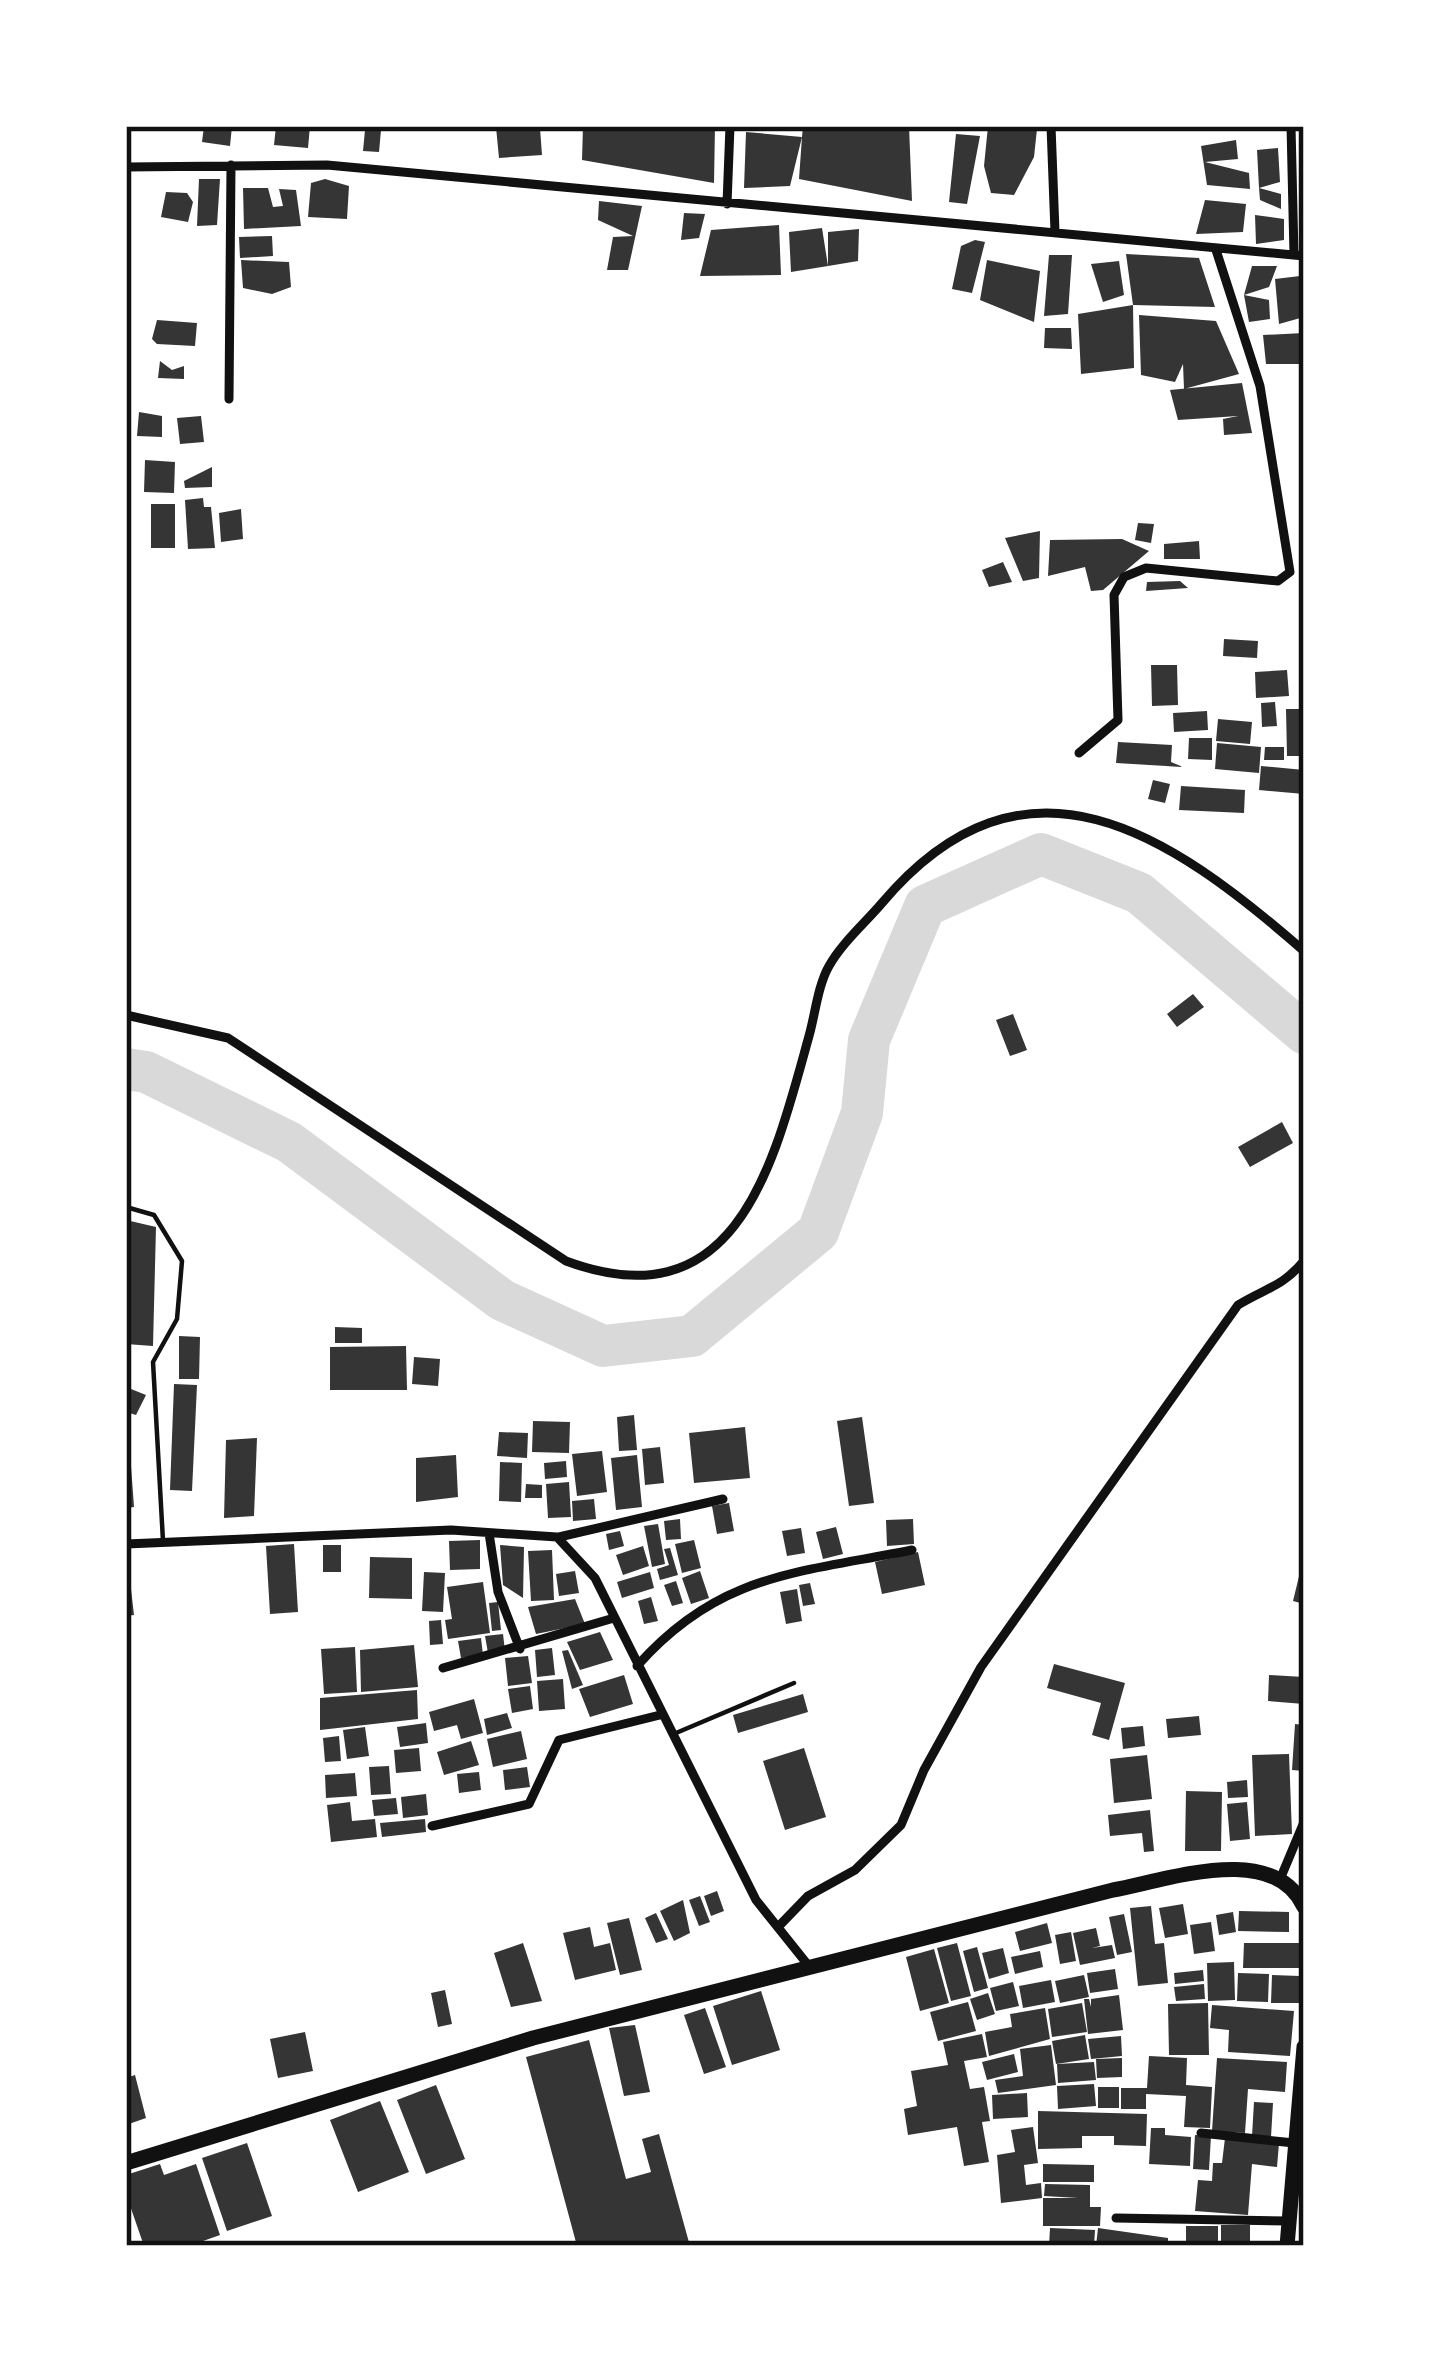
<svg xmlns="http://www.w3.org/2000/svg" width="1430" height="2372" font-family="'Open Sans',sans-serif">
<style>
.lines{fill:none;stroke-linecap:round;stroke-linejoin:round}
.river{stroke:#d9d9d9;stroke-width:42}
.building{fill:#353535}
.service{stroke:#111;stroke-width:4.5}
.minor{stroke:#111;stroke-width:9}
.primary{stroke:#111;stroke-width:15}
.neatline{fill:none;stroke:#111;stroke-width:4.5}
</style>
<rect width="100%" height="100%" fill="#fff"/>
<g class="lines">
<path class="river" d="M126 1069 146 1072 289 1142 502 1300 603 1346 692 1336 818 1232 862 1113 869 1040 925 906 1041 854 1139 893 1304 1033"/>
</g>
<path class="building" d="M204 126H232L230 146 202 142Z
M276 126H310L308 148 274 145Z
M357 126H391L381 130 379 152 363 151 365 130Z
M583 126H715L714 183 582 160Z
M803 126H909L912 201 799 179 802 137 790 186 744 188 746 132 802 137Z
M988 126 1037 129 1034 157 1014 195 991 193 984 166Z
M496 127 540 128 542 155 499 158Z
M956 134 980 136 967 204 949 202Z
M1236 140 1238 159 1205 162 1249 173 1250 189 1207 185 1201 146Z
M1278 148 1280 182 1259 188 1281 194V209L1260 200 1259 188 1257 150Z
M199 179H220L217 225 197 226Z
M325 179 349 186 347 219 308 217 311 183Z
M243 188H268L273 207 283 206 279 189 296 190 301 226 244 229Z
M166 192 187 193 193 202 188 222 161 217Z
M1205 200 1246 204 1243 232 1196 234Z
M599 201 642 206 628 270H607L613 237 633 236 598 220Z
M684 213 705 214 699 238 681 240Z
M1255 215 1284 219V240L1256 244Z
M779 225 781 275 700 276 711 230Z
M822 228 828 266 791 272 789 232Z
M859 229 858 261 828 266V232Z
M272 236 273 256 240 258 239 237Z
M975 240 985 242 972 293 952 289 961 246Z
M1126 254 1199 258 1215 307 1133 305Z
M1049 255H1072L1068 314 1044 316Z
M241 260 289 262 291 287 272 294 243 288Z
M987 260 1040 271 1034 322 980 300Z
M1119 261 1124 295 1103 302 1091 264Z
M1252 266H1277L1269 287 1244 295Z
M1300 276 1304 317 1279 324 1275 279Z
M1244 295 1269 300 1270 319 1249 322Z
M1133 305 1134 368 1081 374 1078 314Z
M1139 315 1216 321 1239 374 1184 389 1183 364 1175 382 1141 375Z
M157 320 197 323 195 346 157 344 152 339Z
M1045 328H1071L1072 349 1044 348Z
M1304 333V364H1266L1263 335Z
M160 361 172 370 184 366V379L158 378Z
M1242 383 1252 433 1224 435 1223 419 1238 416 1178 420 1170 390Z
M139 412 162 416V437L137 436Z
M201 416 204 442 180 444 177 418Z
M145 460 175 462 174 493 144 492Z
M212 467V487L185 488 184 481Z
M203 498 204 507H211L215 548 188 549 185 500Z
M151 504H175V548H151Z
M241 509 243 539 221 542 219 513Z
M1138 523 1154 524 1151 543 1135 540Z
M1040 531 1039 578 1023 581 1005 538Z
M1122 539 1149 551 1103 590 1091 591 1085 567 1048 576 1050 540Z
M1199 541 1200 559H1164V544Z
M1003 562 1012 582 989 587 982 570Z
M1180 581 1188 588 1146 591 1147 582Z
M1224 639 1258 641 1257 658 1223 656Z
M1151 665H1177L1178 705 1152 706Z
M1287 670 1289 696 1256 698 1255 672Z
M1275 702 1277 726 1262 727 1261 703Z
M1286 709H1304V756H1287Z
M1207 711 1208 730 1174 732 1173 713Z
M1218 719 1252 722 1250 744 1216 741Z
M1189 738H1212V760L1188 759Z
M1118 742 1172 745 1171 762 1183 767 1116 763Z
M1217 743 1261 747 1259 773 1215 769Z
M1265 747H1284V760H1264Z
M1261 766 1304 770V794L1259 790Z
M1153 780 1170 784 1165 803 1148 799Z
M1181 786 1245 790 1244 813 1179 810Z
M1193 994 1204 1007 1177 1027 1167 1014Z
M1013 1014 1027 1050 1010 1056 996 1020Z
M1282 1122 1293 1143 1250 1167 1238 1147Z
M126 1220 156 1227 153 1346 126 1344Z
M335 1327 362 1328V1343H335Z
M179 1336 200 1337 199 1379H179Z
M406 1346 407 1390H330V1347Z
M414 1357 440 1359 438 1386 412 1384Z
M174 1384 197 1385 192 1491 170 1490Z
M126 1387 146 1395 136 1415 126 1412Z
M634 1415 637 1450 619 1451 617 1417Z
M862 1417 874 1503 849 1506 837 1421Z
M533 1421 570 1422 569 1453 532 1452Z
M745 1427 750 1478 694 1483 689 1433Z
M499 1432 528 1433 527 1458 497 1456Z
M257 1438 254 1516 224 1518 226 1440Z
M660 1447 664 1483 645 1485 642 1449Z
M602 1451 607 1492 577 1496 572 1454Z
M456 1455 458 1497 416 1502V1458Z
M637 1455 642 1507 616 1510 611 1458Z
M566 1461 567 1477 545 1479 544 1463Z
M500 1462 522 1463 521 1502 499 1501Z
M131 1466 134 1507 126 1508V1467Z
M569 1482 571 1517 548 1518 546 1484Z
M526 1484 542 1485V1498H525Z
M594 1499 596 1519 573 1521 572 1501Z
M729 1503 734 1531 717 1534 712 1506Z
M680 1519 681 1539 666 1540 664 1521Z
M913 1519 914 1544 887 1546 886 1520Z
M658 1524 665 1564 652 1567 644 1526Z
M836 1527 843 1554 823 1559 816 1532Z
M801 1528 805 1553 787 1556 782 1531Z
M620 1531 624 1546 609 1550 606 1534Z
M480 1540V1569L450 1570 449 1541Z
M694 1540 701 1568 682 1573 675 1544Z
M294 1544 298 1612 270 1614 266 1546Z
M323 1545H341V1572H323Z
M500 1545 524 1547 523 1598 503 1585Z
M643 1546 649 1566 623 1575 616 1555Z
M670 1548 678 1575 660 1580 657 1569 669 1565 664 1549Z
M552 1550 554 1600 531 1601 528 1551Z
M918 1552 925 1585 882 1594 875 1562Z
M370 1557 412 1558V1599L369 1598Z
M1302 1564H1304V1604L1293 1601Z
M575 1571 579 1593 559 1596 556 1574Z
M700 1571 709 1598 691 1604 682 1578Z
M129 1572 134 1615 126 1616V1573Z
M424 1572 445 1573 443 1612 422 1611Z
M650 1572 654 1588 622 1598 617 1582Z
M676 1581 683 1603 672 1606 664 1585Z
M483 1582 490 1633 448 1639 445 1620 452 1619 447 1587Z
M810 1583 815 1604 803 1606 799 1585Z
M797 1589 802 1621 786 1624 780 1592Z
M651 1597 658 1621 644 1624 638 1601Z
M575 1599 585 1624 536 1634 528 1607Z
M498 1602 501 1630 492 1631 489 1603Z
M441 1620 443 1644 430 1645 429 1621Z
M600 1632 613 1660 580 1670 567 1642Z
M503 1634 505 1651 488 1653 485 1636Z
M481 1638 483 1655 461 1658 458 1641Z
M414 1645 418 1687 361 1692 360 1650Z
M355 1647 357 1692 324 1694 321 1649Z
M552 1648 555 1675 537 1677 535 1650Z
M568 1650 583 1685 572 1689 562 1651Z
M528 1656 532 1683 508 1686 505 1658Z
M1054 1664 1125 1683 1109 1740 1092 1735 1101 1703 1047 1688Z
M624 1675 633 1704 590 1717 579 1689Z
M1269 1675 1304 1677V1704L1268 1701Z
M563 1679 565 1709 539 1711 537 1681Z
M530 1686 533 1709 512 1713 508 1689Z
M417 1690 418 1719 320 1730V1698Z
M803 1694 808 1712 738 1733 733 1715Z
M474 1699 483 1733 461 1739 457 1725 434 1731 429 1712Z
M507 1713 512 1728 487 1735 484 1719Z
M1199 1716 1201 1735 1168 1738 1166 1719Z
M426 1723 428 1743 400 1747 397 1727Z
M1295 1724 1304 1725V1771L1292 1770Z
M1143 1726 1145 1746 1123 1749 1121 1728Z
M365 1727 369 1756 347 1759 343 1730Z
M521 1731 527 1759 493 1767 487 1739Z
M339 1736 341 1761 325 1762 323 1738Z
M471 1741 479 1765 444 1775 437 1752Z
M419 1748 421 1771 396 1773 394 1750Z
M804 1748 826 1817 785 1830 763 1761Z
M1289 1754 1292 1834 1255 1836 1252 1755Z
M1147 1755 1152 1799 1114 1803 1110 1759Z
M389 1766 391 1794 371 1795 369 1767Z
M527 1767 530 1787 505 1790 503 1770Z
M479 1772 481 1790 459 1793 457 1774Z
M355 1773 357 1796 326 1798 325 1775Z
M1247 1780 1248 1797 1228 1798 1227 1782Z
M1186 1791 1222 1792 1221 1851H1185Z
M426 1794 428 1815 403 1818 401 1797Z
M396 1798 398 1814 374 1816 372 1800Z
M350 1802 352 1821 375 1819 377 1837 331 1842 327 1805Z
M1247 1802 1250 1839 1230 1841 1227 1804Z
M1150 1810 1154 1851 1144 1852 1142 1833 1110 1836 1108 1815Z
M425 1819 426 1832 382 1837 380 1823Z
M717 1891 724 1911 711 1916 704 1896Z
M700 1896 710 1922 699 1926 689 1900Z
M683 1900 690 1933 674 1941 660 1911Z
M1183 1904 1188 1934 1165 1938 1159 1908Z
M1151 1906 1155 1944 1164 1943 1168 1983 1138 1986 1130 1908Z
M1239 1911 1289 1912V1932L1238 1931Z
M1233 1912 1236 1932 1219 1935 1216 1915Z
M656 1913 668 1939 656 1943 645 1918Z
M1124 1914 1132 1952 1117 1955 1109 1917Z
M629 1918 642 1970 620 1975 607 1923Z
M1211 1922 1215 1951 1194 1954 1190 1925Z
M1047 1923 1052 1943 1020 1951 1015 1932Z
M590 1927 594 1947 610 1943 616 1970 575 1980 563 1933Z
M1096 1928 1100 1946 1092 1948 1112 1945 1115 1958 1080 1965 1073 1933Z
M1071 1932 1076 1961 1060 1964 1055 1935Z
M523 1943 542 2001 511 2007 494 1953Z
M957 1943 971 1996 951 2001 937 1948Z
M1244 1943H1299V1968H1243Z
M977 1947 988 1988 974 1992 963 1951Z
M1003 1948 1009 1973 989 1979 982 1953Z
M934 1949 949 2003 920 2011 906 1957Z
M1040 1951 1043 1967 1015 1974 1011 1957Z
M1234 1962 1235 2000 1208 2001 1207 1963Z
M1115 1969 1118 1989 1090 1993 1087 1973Z
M1203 1970 1204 1981 1175 1984 1174 1973Z
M1238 1973 1269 1974 1268 2002 1237 2001Z
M1084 1975 1089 1997 1060 2003 1055 1981Z
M1272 1975 1300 1976V2003H1271Z
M1051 1980 1055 2002 1023 2008 1019 1986Z
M1013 1982 1019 2006 996 2011 990 1988Z
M1204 1984 1205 1999 1176 2001 1174 1987Z
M445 1990 452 2024 438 2027 431 1993Z
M761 1991 780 2050 732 2065 713 2006Z
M988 1993 995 2014 977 2020 970 1999Z
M1119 1995 1123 2030 1088 2034 1084 1999H1089L1091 2007V1999Z
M968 2002 976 2031 938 2041 930 2012Z
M1082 2003 1087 2032 1052 2037 1048 2009Z
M1208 2003 1209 2055H1169L1168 2004Z
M1212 2005 1294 2011 1290 2056 1228 2052 1229 2030 1210 2028Z
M705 2008 726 2067 704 2074 684 2015Z
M1045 2008 1050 2039 989 2056 985 2032 1012 2027 1010 2014Z
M635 2025 650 2092 624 2096 609 2028Z
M305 2032 313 2071 278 2078 270 2039Z
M982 2034 987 2057 964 2061 970 2089 984 2087 990 2121 982 2122 989 2162 964 2166 957 2127 908 2135 904 2109 917 2106 911 2071 948 2065 943 2042Z
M1085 2035 1089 2059 1056 2064 1052 2041Z
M1121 2036 1122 2056 1091 2059 1088 2039Z
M589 2040 626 2179 651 2172 642 2139 659 2134 690 2246H577L526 2057Z
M1051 2045 1056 2085 998 2093 995 2080 1023 2076 1020 2049Z
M1014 2054 1018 2072 987 2080 982 2062Z
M1149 2056 1187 2058 1186 2085 1212 2087 1210 2128 1184 2127 1186 2096 1146 2094V2109H1121V2088H1147Z
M1122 2058V2077L1097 2078 1096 2059Z
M1217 2058 1287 2062 1285 2092 1248 2089 1245 2133 1212 2131Z
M1094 2062 1096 2080 1058 2083 1057 2064Z
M135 2075 146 2118 126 2125V2078Z
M1094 2084 1096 2106 1058 2109 1057 2086Z
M436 2085 465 2159 426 2174 397 2100Z
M1098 2087H1119V2108H1098Z
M1027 2093 1028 2117 993 2119 992 2095Z
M380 2101 409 2172 358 2192 330 2120Z
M1254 2102 1273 2103 1271 2137 1252 2136Z
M1038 2111 1147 2114 1146 2146 1114 2145V2136H1082V2148L1038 2149Z
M1033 2127 1038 2163 1024 2165 1026 2185 1041 2183 1042 2198 1001 2203 997 2155 1015 2152 1011 2130Z
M1151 2128H1165V2135L1191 2137 1190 2166 1149 2164Z
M1195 2135 1211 2136 1209 2170 1193 2169Z
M1225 2138 1279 2143 1277 2167 1252 2164 1248 2215 1195 2211 1198 2180 1212 2181 1213 2163H1222Z
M247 2143 272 2216 227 2231 202 2158Z
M160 2164 164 2175 196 2164 220 2235 189 2246H144L126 2194V2175Z
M1043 2164 1094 2165V2182H1043Z
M1045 2184 1090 2185V2207H1101L1100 2226H1043V2198H1078L1044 2196Z
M1221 2225H1250V2244L1221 2246Z
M1186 2226H1218V2246H1186Z
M1050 2228 1095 2230 1094 2246H1049Z
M1098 2228 1168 2238V2246H1096Z"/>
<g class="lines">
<path class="service" d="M126 1207 154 1215 182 1261 177 1319 153 1362 163 1541
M676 1733 794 1683"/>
<path class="minor" d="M1051 126 1055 232
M1291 126 1294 255
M126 167 327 165 1304 256
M727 204 730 126
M229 399 231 165
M1079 753 1118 720 1114 595 1124 577 1146 568 1278 581 1290 572 1260 386 1216 250
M126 1015 228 1038 566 1261C738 1325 774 1162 809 1036 815 1015 818 985 829 966 842 943 865 923 882 903 1025 734 1170 834 1304 951
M489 1533 498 1592 520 1649
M559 1537 723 1499
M126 1544 451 1530 557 1537 595 1578 756 1900 808 1965
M637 1666C719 1573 798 1573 912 1550
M443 1668 614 1618
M432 1826 529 1804 559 1740 660 1715
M1281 1877 1304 1822
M778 1927 808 1896 855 1870 901 1825 924 1770 981 1667 1238 1305C1266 1288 1282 1287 1304 1261
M1201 2133 1294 2143
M1116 2218 1289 2221"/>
<path class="primary" d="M126 2163 533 2038 1113 1890C1168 1880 1274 1841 1304 1907
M1287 2246 1304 2047"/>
</g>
<rect width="1430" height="2372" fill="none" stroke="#ffffff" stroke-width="258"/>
<rect x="129" y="129" width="1172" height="2114" class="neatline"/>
</svg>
